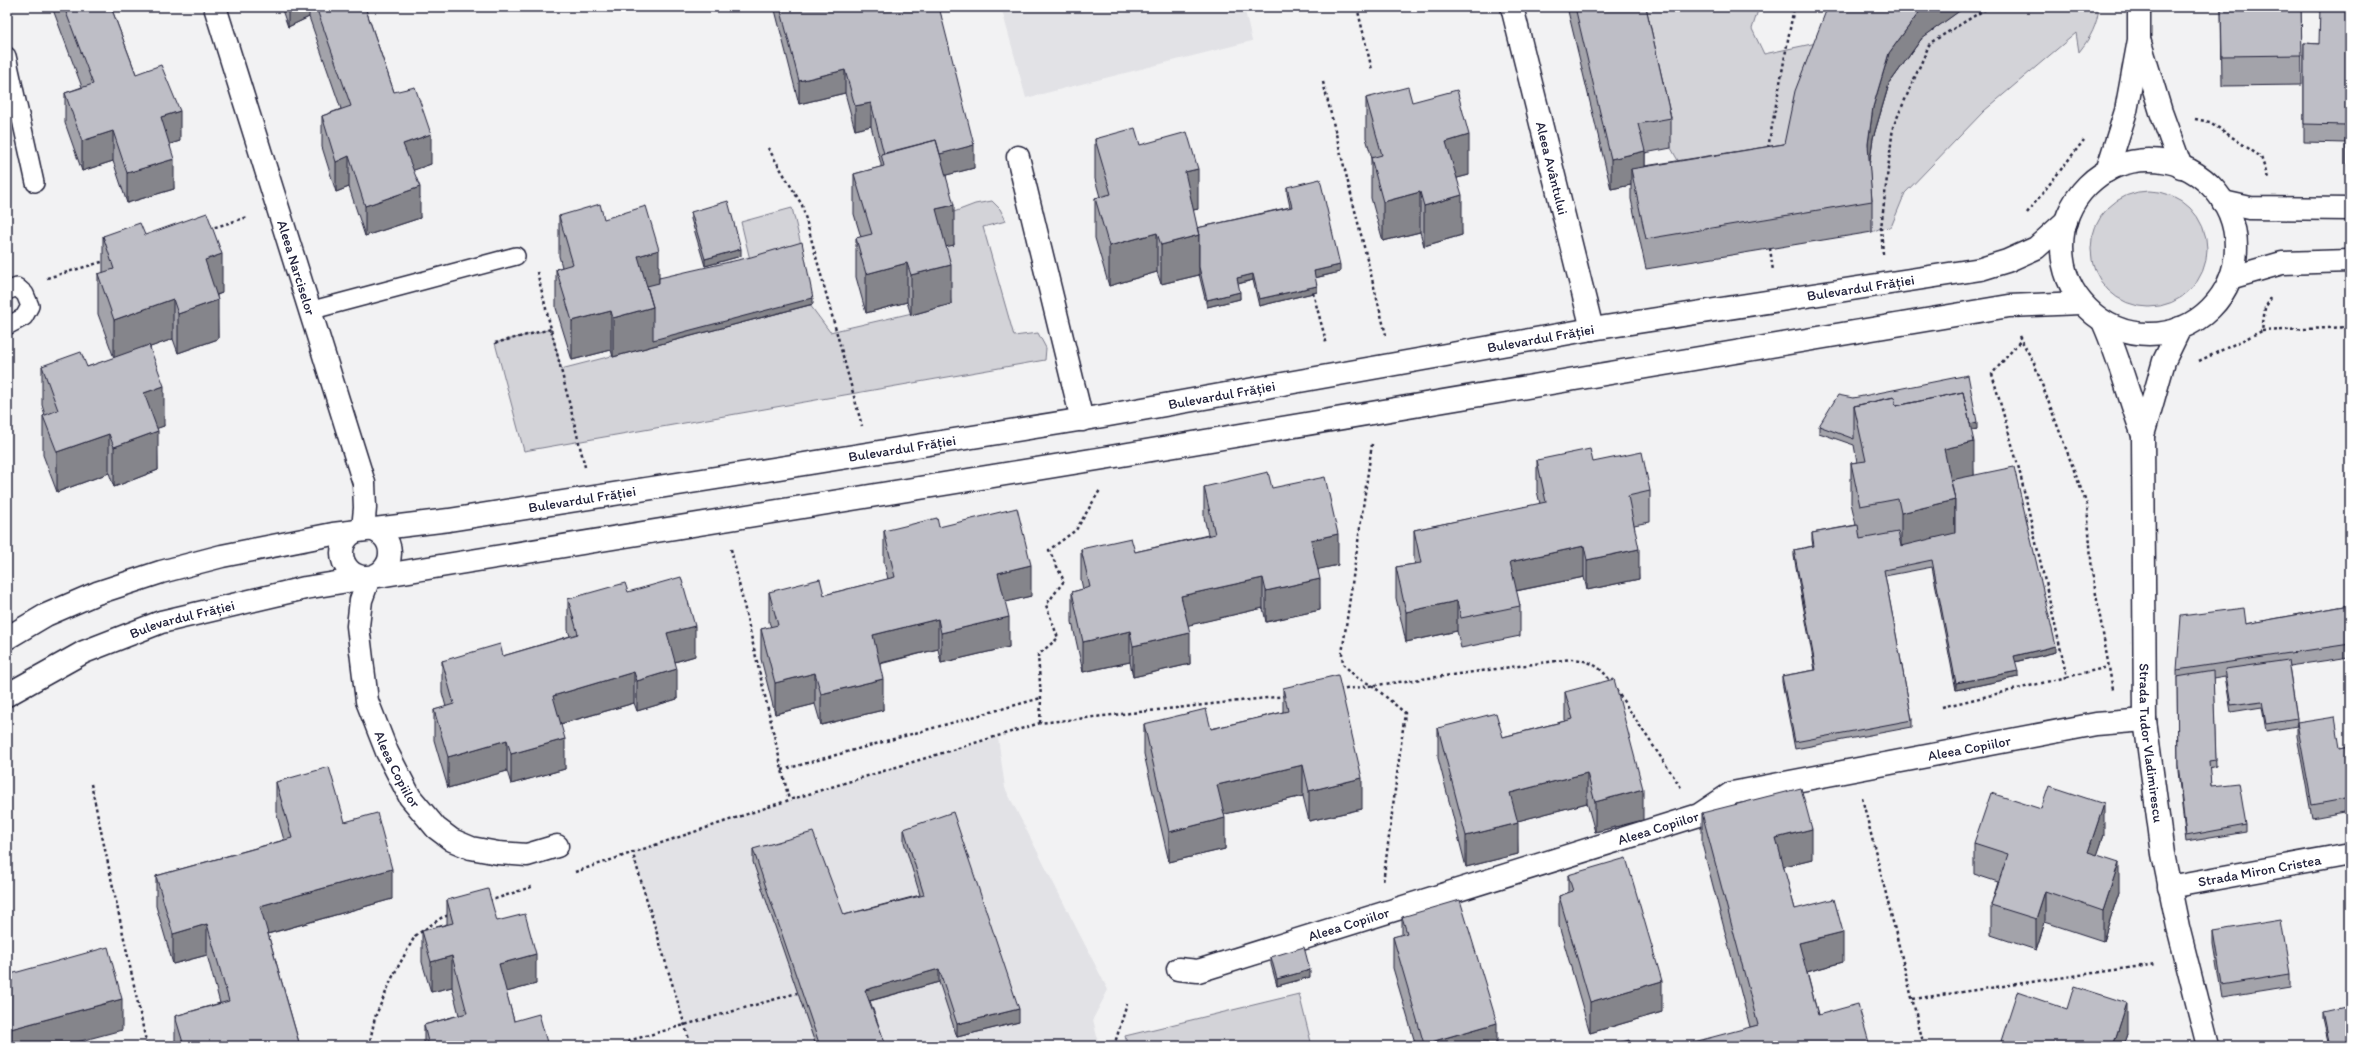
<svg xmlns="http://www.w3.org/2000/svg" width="2357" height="1053" font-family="Itim,sans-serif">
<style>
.built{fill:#e2e2e6}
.green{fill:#d3d3d8;stroke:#7a7a8a}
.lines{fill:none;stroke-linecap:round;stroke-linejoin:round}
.lane-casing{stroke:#22223b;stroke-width:20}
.street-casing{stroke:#22223b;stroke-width:25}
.secondary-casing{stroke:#22223b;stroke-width:25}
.path{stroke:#22223b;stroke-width:2.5;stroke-dasharray:3 3;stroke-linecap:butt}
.lane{stroke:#fff;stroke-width:17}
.street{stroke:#fff;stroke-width:22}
.secondary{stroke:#fff;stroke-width:22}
.wall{fill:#a3a3aa;stroke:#22223b}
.shaded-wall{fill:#85858b;stroke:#22223b}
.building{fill:#bebec6;stroke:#22223b}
.labels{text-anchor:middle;stroke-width:3;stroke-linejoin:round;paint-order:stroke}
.street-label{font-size:14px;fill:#22223b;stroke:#fff}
</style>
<rect width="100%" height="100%" fill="#f2f2f3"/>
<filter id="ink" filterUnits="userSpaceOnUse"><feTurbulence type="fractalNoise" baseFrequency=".025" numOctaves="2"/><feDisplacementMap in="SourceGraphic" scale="8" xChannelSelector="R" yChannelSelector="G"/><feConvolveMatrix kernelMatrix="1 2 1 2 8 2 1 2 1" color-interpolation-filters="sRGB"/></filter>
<g filter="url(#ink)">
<path class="built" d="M1001 7H1244L1252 41 1026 98Z
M998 737 1005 788 1108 990 1093 1019 1099 1046H691L632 851 789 800Z"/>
<path class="green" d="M1639 7H1759L1752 29 1764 54 1826 41 1779 159 1686 175 1671 148Z
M1965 7H2099C2097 25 2091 37 2079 52L2076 33 1984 111 1905 193 1891 227 1881 228 1872 232 1868 174 1873 138 1889 84 1922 38Z
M2091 249a58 58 0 1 1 116 0a58 58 0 1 1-116 0Z
M992 201 1000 209 1006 221 983 227 1014 336 1038 333 1046 348 1045 360 524 451 495 343 551 329 561 369 810 305 830 332 951 304 936 249 946 215 975 204Z
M792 208 802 249 751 264 741 222Z
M1299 994 1312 1046H1128L1125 1036Z"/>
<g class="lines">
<defs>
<path id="lane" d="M7 56 35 183
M7 291 17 287 25 294 30 306 24 317 7 326
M309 311 516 256"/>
<g id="street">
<path id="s1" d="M215 7 364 483 365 508 363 529"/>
<path id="s2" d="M1512 7 1592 329"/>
<path d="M1018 157 1082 420"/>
<path d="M2104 324C2120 360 2129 398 2143 435"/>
<path id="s3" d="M2180 328 2164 361 2143 435 2145 720 2163 854 2178 927 2208 1046"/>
<circle cx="366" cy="553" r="24"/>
<path id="s4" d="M369 578 361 600 358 626 367 701 387 752 410 797 436 828 452 840 471 848 498 853 527 855 557 846"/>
<path id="s5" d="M2169 887 2350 854"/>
<path id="s6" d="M1178 969 1198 971 1699 815 1732 793 2096 724 2145 720"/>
</g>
<g id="secondary">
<path d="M2140 43 2161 112 2181 167"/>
<circle cx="2149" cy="247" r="87"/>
<path d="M2107 171 2126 111 2139 40V7"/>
<path d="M2223 202 2250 208 2350 209"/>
<path d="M2230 278 2282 263 2350 261"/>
<path id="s7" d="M7 638 46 615 97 593 161 572 222 556 333 534 449 520 773 469 1103 416 1592 329 1981 269 2007 261 2036 248 2066 221"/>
<path id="s8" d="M7 695 84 652 161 622 305 588 1110 457 2009 306 2080 303"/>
</g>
</defs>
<use href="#lane" class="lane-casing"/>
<use href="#street" class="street-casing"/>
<use href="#secondary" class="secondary-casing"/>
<path class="path" d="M1357 7 1372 70
M1323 82 1386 335
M2195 119 2210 122 2261 157 2268 178
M768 148 802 205 862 426
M1768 148 1794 7
M2027 213 2084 140
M209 229 248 217
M1770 248 1773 271
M1883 254 1881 228 1893 127 1930 43 1989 7
M537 272 585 467
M47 278 105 261
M1313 293 1327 345
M2262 331 2350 327
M2019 336 2034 363 2087 505 2092 572 2113 690
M495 343 551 329
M2199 361 2262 331 2265 308 2271 298
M1372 444 1342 654 1343 664 1356 677 1373 686 1405 713 1383 883
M731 549 789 800
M2067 677 2108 667
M1339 690 1571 659C1590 660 1601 667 1611 682
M1616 690 1682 789
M1942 707 2067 677 2019 469 1992 374 2021 340
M1040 723 1041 698 1038 655 1058 638 1046 605 1064 581 1049 550 1076 530 1100 490
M782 770 1041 698
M91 784 147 1046
M1862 798 1924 1046
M632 851 691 1046
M575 872 789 800 1040 723 1285 696
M489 901 534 886
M1913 999 2156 964
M628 1041 797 993
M369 1046 375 1017 393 976 415 936 441 918 449 915
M1114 1046 1127 1004"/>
<use href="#lane" class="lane"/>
<use href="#street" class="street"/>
<use href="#secondary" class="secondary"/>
</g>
<path class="wall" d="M52 7H111L136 74 180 141 170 144 174 189 127 203 113 161 82 171 65 123V93L82 87Z
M281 7H365L394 92 431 164 413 170 420 218 365 236 349 187 336 192 322 147V116L341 109 309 17 288 27Z
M775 7H939L974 168 946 175 954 245 946 246 951 304 911 315 907 302 866 313 856 277V238L861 237 854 214V174L881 167V164L871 126 855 130 845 93 799 104 775 10Z
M1567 7H1646L1671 118V148L1645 153V166L1784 144 1922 38 1889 84 1873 138 1869 165 1872 201V232L1646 269 1631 199V185L1611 189Z
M2221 7H2301L2302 85 2222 86Z
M2350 7V164H2346V143L2304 142V43L2319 44Z
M1366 98 1412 102 1469 175 1457 178 1462 235 1424 246 1420 232 1383 241 1371 198V158H1372L1366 138Z
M1095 139 1140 145 1198 209 1193 210 1197 228 1290 207 1287 193V187L1340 272 1315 278 1317 292 1259 306 1253 280 1238 284 1240 299 1207 307 1199 274V275L1161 284 1157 272 1109 286 1095 238V198L1100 197 1095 179Z
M691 212 741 256 705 266 691 219Z
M559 216 604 219 659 278 813 304 653 346 613 357 611 350 572 360 556 308V269L562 267 559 256Z
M145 235 222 293 217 295 218 339 178 353 173 339 150 347 164 426 157 428 158 470 114 487 109 473 57 492 43 455V416L45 415 42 405V366L87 367 114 358 98 314V274L103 273V236Z
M1853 398 1977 429 1971 430 1974 475 2056 652 2015 662 2018 677 1956 690 1932 567 1885 576 1912 720V727L1795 749 1782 682V676L1815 670 1794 556V550L1813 546 1812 540V533L1856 525 1851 503V463L1857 462 1854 445 1819 433V426Z
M1537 460 1593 462 1650 491V522L1634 525 1639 579 1587 590 1584 577 1516 591 1520 606V636L1461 648 1457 631 1406 642 1396 598V567L1415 564 1414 560V530L1540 504 1537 491Z
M1204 487 1272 488 1338 565 1318 569 1320 610 1266 622 1263 608 1188 625 1190 664 1133 677 1130 662 1083 672 1072 622V592L1083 589 1081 580V549L1135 552 1208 535 1204 517Z
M939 527 1031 596 1005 602 1009 647 941 663 938 649 880 664 883 710 821 725 815 704 775 714 761 659V629L771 627 769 622V592L824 595 888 579 884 562V531Z
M628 592 695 656 675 662 677 699 637 711 634 703 561 724 565 769 511 784 507 771 448 788 434 740V710L446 707 442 692V661L503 656 570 636 568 630V599Z
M2350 605V657L2289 666 2297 719V726L2266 731 2262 707 2231 712 2225 676 2213 678 2216 766 2209 768 2211 786 2246 825V832L2186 842 2178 771 2177 670 2246 624Z
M1283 688 1362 809 1309 821 1303 796 1224 814 1225 849 1169 862 1144 754V724L1211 729 1283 712Z
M1565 692 1643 820 1595 832 1587 803 1517 821 1518 854 1466 867 1438 758V728L1503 737 1565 721Z
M2297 723 2340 748 2350 746V811L2312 818 2297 736Z
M276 782 345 822 392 899 268 934 300 1046H175V1016L220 1003 207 955 173 964 156 906V876L284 840 276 812Z
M1702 813 1812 859 1783 866 1795 909 1843 962 1807 972 1818 1015 1750 1027 1702 844Z
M904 829 1019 1022 957 1037 939 982 870 1001 886 1046H816L753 862V849L844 915 920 895 904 842Z
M2104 835 2097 855 2119 892 2103 941 2045 922 2036 950 1991 935V905L1998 882 1974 874V843Z
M1568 875 1662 1012 1590 1033 1559 926V896L1568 893Z
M447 900 497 921 536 984 506 992 514 1021 548 1046H424V1025L459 1015 452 987 431 992 422 962V931L447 924Z
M1402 917 1497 1046H1416L1393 968V937L1402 935Z
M2213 931 2290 974V987L2222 998 2213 944Z
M1271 957 1310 977 1277 986 1271 964Z
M2323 1012 2350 1046H2329L2323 1019Z
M2127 1034 2123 1046H2001V1041Z"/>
<path class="shaded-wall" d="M288 7H309V17L288 27Z
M1923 7H1965L1922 38 1889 84 1873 138 1868 174V144L1873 107 1889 53Z
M845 70V93L799 104V81Z
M871 103V126L855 130V106Z
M180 111V141L161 147V117Z
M113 131V161L82 171V141Z
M431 134V164L403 174V144Z
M1469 135V175L1446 181V142Z
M974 145V168L888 190V167Z
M1645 151V182L1631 169V185L1611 189V159Z
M349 156V187L336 192V162Z
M174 159V189L127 203V173Z
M1198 169V209L1185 212V172Z
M420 187V218L365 236V206Z
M1420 192V232L1383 241V202Z
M1462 195V235L1424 246V206Z
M954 205V245L936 249V209Z
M1157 233V272L1109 286V246Z
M1199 235V275L1161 284V245Z
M741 249V256L705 266V259Z
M659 250V290L639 295 638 256Z
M222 254V293L205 299V260Z
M907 263V302L866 313V274Z
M951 265V304L911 315V275Z
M1340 265V272L1314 278V271Z
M1253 274V280L1237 284V278Z
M1317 286V292L1259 306V299Z
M1240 292V299L1207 307V300Z
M813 298V304L653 346 613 357V318L653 307Z
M173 299V339L114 360V320Z
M218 300V339L178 353V314Z
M611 311V350L572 360V321Z
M164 386V426L144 433V393Z
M1977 422V429L1896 446V439Z
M158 431V470L114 487V447Z
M109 434V473L57 492V452Z
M1974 442V482L1945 488 1944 449Z
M1955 500V540L1901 552V513Z
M1338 534V565L1311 571V540Z
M1584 546V577L1510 592V562Z
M1639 549V579L1587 590V560Z
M1031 565V596L998 604V573Z
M1263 578V608L1181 627V596Z
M1320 579V610L1266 622V591Z
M1457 601V631L1406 642V612Z
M1009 617V647L941 663V633Z
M938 619V649L873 665V635Z
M695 626V656L667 664V633Z
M1130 631V662L1083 672V642Z
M1190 633V664L1133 677V646Z
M2056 646V652L2014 662V656Z
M677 669V699L637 711V681Z
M2018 671V677L1956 690V683Z
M634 672V703L553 726V696Z
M815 673V704L775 714V683Z
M883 679V710L821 725V694Z
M565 739V769L511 784V754Z
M507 740V771L448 788V757Z
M1303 765V796L1217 816V785Z
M1587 773V803L1510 823V793Z
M1362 778V809L1309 821V791Z
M1643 789V820L1595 832V802Z
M2104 804V835L2088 882V852Z
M1225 818V849L1169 862V832Z
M1518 823V854L1466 867V836Z
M1812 829V859L1776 868V838Z
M2119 862V892L2103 941V911Z
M392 869V899L260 936V906Z
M2045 891V922L2036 950V919Z
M207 924V955L173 964V934Z
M1843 932V962L1799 974V943Z
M536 954V984L499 994V964Z
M452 956V987L431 992V962Z
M939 969V982L865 1002V990Z
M1310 970V977L1277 986V979Z
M1662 981V1012L1590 1033V1002Z
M122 999V1030L62 1046H7V1030Z
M2127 1003V1034L2123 1046H2113Z
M1019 1009V1022L957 1037V1024Z
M1497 1023V1046H1424V1044Z"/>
<path class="building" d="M64 7H111L136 74 161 65 180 111 161 117 174 159 127 173 113 131 82 141 65 93 93 84Z
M316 7H365L394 92 415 87 431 134 403 144 420 187 365 206 349 156 336 162 322 116 351 106Z
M780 7H939L974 145 940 154 936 140 884 154 871 103 855 106 845 70 799 81Z
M1575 7H1646L1671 118 1638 124 1645 151 1611 159Z
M1829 7H1923L1889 53 1873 107 1868 144 1872 201 1646 239 1631 169 1784 144 1795 91 1826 11Z
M2221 7H2301L2302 55 2222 56Z
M2320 7H2350V145H2346V125L2304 124V43L2319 44Z
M1408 87 1412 102 1457 90 1469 135 1446 142 1462 195 1424 206 1420 192 1383 202 1371 158 1382 155 1366 98Z
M1135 128 1140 145 1187 132 1198 169 1185 172 1199 235 1161 245 1157 233 1109 246 1095 198 1111 194 1095 139Z
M936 140 954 205 936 209 951 265 911 275 907 263 866 274 856 238 872 234 854 174 884 166 881 154Z
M1320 179 1340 265 1314 271 1317 286 1259 299 1253 274 1237 278 1240 292 1207 300 1199 267V235L1197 228 1292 207 1287 187Z
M728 201 741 249 705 259 691 212Z
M600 204 604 219 646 206 659 250 638 256 653 307 613 318 611 311 572 321 556 269 573 264 559 216Z
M207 213 222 254 205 260 218 300 178 314 173 299 114 320 98 274 114 269 103 236 140 223 145 235Z
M802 242 813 298 653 340V307L647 286 659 283V278L751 257Z
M149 345 164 386 144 393 158 431 114 447 109 434 57 452 43 416 58 410 42 366 81 352 87 367Z
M1968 375 1977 422 1970 424 1963 392 1896 406 1894 397 1854 406V439L1819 426 1838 395 1853 398Z
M1963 392 1974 442 1944 449 1955 500 1901 513 1898 499 1860 506 1851 463 1866 461 1854 406 1894 397 1896 406Z
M1590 449 1593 462 1642 452 1650 491 1628 496 1639 549 1587 560 1584 546 1510 562 1520 606 1461 618 1457 601 1406 612 1396 567 1421 563 1414 530 1546 502 1537 460Z
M2014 467 2056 646 2014 656 2018 671 1956 683 1932 560 1884 570 1912 720 1795 742 1782 676 1816 670 1794 550 1814 546 1812 533 1858 525 1860 539 1898 532 1901 546 1955 533V500L1951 480Z
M1268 472 1272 488 1325 477 1338 534 1311 540 1320 579 1266 591 1263 578 1181 596 1190 633 1133 646 1130 631 1083 642 1072 592 1090 587 1081 549 1131 538 1135 552 1215 534 1204 487Z
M1017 508 1031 565 998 573 1009 617 941 633 938 619 873 635 883 679 821 694 815 673 775 683 761 629 778 625 769 592 820 579 824 595 895 577 884 531 937 518 939 527Z
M681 577 695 626 667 633 677 669 637 681 634 672 553 696 565 739 511 754 507 740 448 757 434 710 454 704 442 661 500 644 503 656 578 634 568 599 625 583 628 592Z
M2350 605V644L2177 670 2181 616 2244 608 2246 624Z
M2288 660 2297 719 2266 724 2262 701 2231 705 2225 669Z
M2213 671 2216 760 2209 761 2211 786 2239 783 2246 825 2186 836 2178 765 2177 677Z
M1338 675 1362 778 1309 791 1303 765 1217 785 1225 818 1169 832 1144 724 1206 709 1211 729 1288 711 1283 688Z
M1614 679 1643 789 1595 802 1587 773 1510 793 1518 823 1466 836 1438 728 1496 713 1503 737 1573 719 1565 692Z
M2335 717 2340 748 2350 746V798L2312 805 2297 723Z
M329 767 345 822 377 813 392 869 260 906 300 1046H184L175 1016 229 1001 207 924 173 934 156 876 292 838 276 782Z
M2049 786 2104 804 2088 852 2119 862 2103 911 2045 891 2036 919 1991 905 2008 854 1974 843 1991 793 2041 809Z
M1801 788 1812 829 1776 838 1795 909 1834 899 1843 932 1799 943 1818 1015 1858 1004 1870 1046H1679L1758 1025 1702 813Z
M953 812 1019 1009 957 1024 939 969 865 990 886 1046H820L753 849 813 832 844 915 924 895 904 829Z
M1626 858 1662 981 1590 1002 1559 896 1573 891 1568 875Z
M488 889 497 921 525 914 536 954 499 964 514 1021 539 1014 548 1046H429L424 1025 467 1013 452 956 431 962 422 931 453 923 447 900Z
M1460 900 1497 1023 1424 1044 1393 937 1407 933 1402 917Z
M2281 920 2290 974 2222 985 2213 931Z
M108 947 122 999 7 1030V975Z
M1304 947 1310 970 1277 979 1271 957Z
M2074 986 2127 1003 2113 1046H2017L2001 1041 2017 992 2067 1009Z
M2350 1006V1046H2330L2323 1012Z
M1629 1040 1631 1046H1608Z"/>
</g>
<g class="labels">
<g class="street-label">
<text dy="5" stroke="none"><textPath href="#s2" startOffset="166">Aleea Avântului</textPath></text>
<text dy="5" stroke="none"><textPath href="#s1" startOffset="273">Aleea Narciselor</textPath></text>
<text dy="5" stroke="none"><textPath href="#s7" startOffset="1892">Bulevardul Frăției</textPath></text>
<text dy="5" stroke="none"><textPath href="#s7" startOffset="1568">Bulevardul Frăției</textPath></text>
<text dy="5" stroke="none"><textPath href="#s7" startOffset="1244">Bulevardul Frăției</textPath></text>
<text dy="5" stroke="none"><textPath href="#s7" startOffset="920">Bulevardul Frăției</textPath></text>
<text dy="5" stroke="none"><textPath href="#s7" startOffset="596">Bulevardul Frăției</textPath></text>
<text dy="5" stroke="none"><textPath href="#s8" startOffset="192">Bulevardul Frăției</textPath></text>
<text dy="5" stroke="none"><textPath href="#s3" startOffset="422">Strada Tudor Vladimirescu</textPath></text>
<text dy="5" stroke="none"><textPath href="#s6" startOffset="826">Aleea Copiilor</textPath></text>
<text dy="5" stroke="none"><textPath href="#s4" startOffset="200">Aleea Copiilor</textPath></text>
<text dy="5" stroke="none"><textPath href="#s6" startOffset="502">Aleea Copiilor</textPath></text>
<text dy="5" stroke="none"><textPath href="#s5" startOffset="92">Strada Miron Cristea</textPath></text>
<text dy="5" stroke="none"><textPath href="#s6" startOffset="178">Aleea Copiilor</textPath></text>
</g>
</g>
<rect width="2357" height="1053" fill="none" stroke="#fff" stroke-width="24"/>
<rect x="12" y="12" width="2333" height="1029" fill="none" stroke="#22223b" stroke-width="1.5" filter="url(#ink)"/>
</svg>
